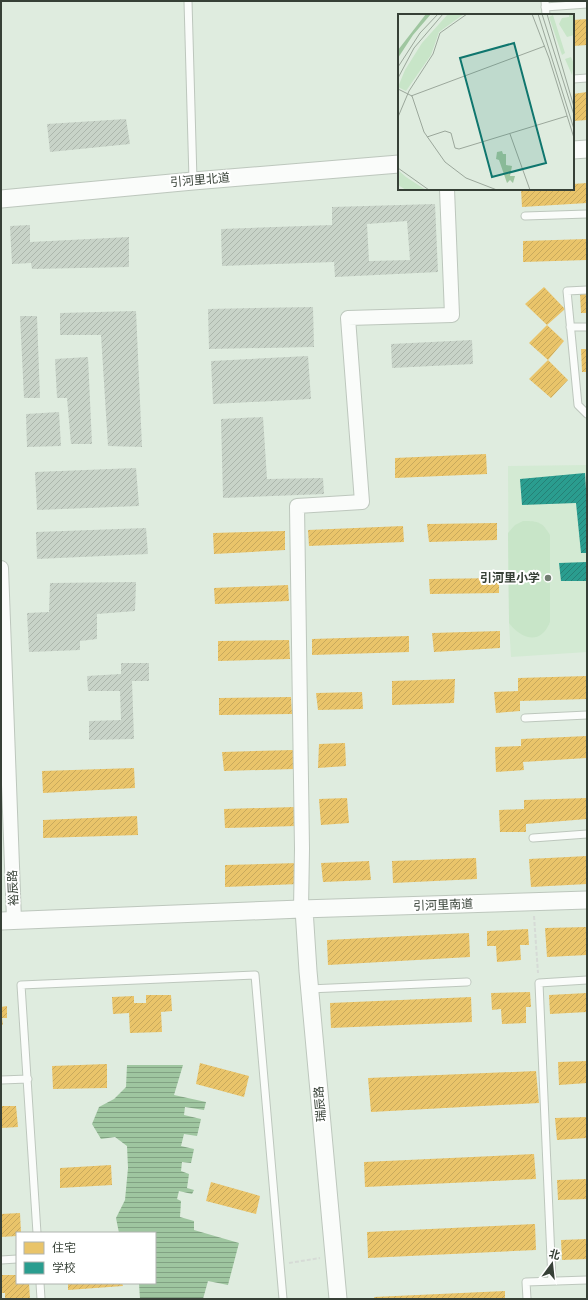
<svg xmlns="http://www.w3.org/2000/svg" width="588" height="1300" font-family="'PT Sans Narrow','Noto Sans SC',sans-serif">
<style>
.built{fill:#d3ead3}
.pitch{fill:#c8e5c8}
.water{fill:url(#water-rules)}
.homes{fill:url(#homes-hatch)}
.schools{fill:url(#schools-hatch)}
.building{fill:url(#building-hatch);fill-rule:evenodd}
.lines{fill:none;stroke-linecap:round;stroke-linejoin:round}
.service-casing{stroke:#bdc7bd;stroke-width:9}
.minor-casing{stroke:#bdc7bd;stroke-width:16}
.tertiary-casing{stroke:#bdc7bd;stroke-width:19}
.path{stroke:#d6dbd6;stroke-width:2;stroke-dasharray:4 2;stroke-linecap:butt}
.service{stroke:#fafcfa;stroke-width:7}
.minor{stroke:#fafcfa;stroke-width:14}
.tertiary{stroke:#fafcfa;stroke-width:17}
.poi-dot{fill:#717c71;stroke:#fff;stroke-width:1.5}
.labels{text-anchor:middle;stroke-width:4;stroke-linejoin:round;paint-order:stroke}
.street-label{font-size:12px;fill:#364036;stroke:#fff}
.poi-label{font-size:12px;font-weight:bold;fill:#364036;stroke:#fff;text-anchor:end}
.inset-road{fill:none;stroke:#9ba79b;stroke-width:1}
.view{fill:#0f766e;fill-opacity:0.15;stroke:#0f766e;stroke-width:2}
.inset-edge{fill:none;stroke:#364036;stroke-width:2}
</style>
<defs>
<pattern id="water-rules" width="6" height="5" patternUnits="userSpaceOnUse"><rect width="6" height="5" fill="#9fc6a0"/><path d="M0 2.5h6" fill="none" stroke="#82a283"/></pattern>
<pattern id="homes-hatch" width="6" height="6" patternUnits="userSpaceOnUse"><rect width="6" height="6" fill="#e9c46a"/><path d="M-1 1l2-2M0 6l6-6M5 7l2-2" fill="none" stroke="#c8a95c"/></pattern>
<pattern id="schools-hatch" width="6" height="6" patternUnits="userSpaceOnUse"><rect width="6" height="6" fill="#2a9d8f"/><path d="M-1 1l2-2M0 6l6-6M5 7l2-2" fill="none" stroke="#258176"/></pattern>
<pattern id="building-hatch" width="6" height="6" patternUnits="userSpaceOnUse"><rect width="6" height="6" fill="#c8d3c8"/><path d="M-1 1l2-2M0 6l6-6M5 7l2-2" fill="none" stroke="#acb6ac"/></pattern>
</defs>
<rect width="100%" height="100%" fill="#dfecdf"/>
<path class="built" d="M587 465V652L511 657 509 623 508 466Z"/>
<path class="pitch" d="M523 521C539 521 542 522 550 535V622C541 645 522 640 509 623L508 533 515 525Z"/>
<path class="water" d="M127 1065H183L174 1095 206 1102 204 1110 185 1107 184 1115 201 1119 197 1136 184 1134 181 1146 194 1149 191 1163 182 1162 181 1171 189 1174 187 1188 194 1190 192 1194 179 1191 177 1199 181 1201 180 1217 194 1221V1230L239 1243 228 1285 208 1281 203 1299H140L139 1283H155V1233H119L116 1218 125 1200 128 1168 127 1146 115 1137 101 1139 92 1124 99 1107 114 1099 126 1087Z"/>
<path class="homes" d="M587 19V45L573 46V20Z
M587 92V120L573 121V94Z
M587 183V203L522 207 521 189H573V184Z
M587 239V260L523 262V241Z
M544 287 565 309 547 325 525 304Z
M580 294H587V313H581Z
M547 325 564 341 548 360 529 343Z
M581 349H587V372H582Z
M548 360 568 380 551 398 529 379Z
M486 454 487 474 395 478V458Z
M497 523V540L429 542 427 524Z
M403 526 404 542 309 546 308 530Z
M285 531V550L214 554 213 533Z
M499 578V593L430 594 429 579Z
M288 585 289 601 215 604 214 588Z
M500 631V648L434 652 432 633Z
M409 636V652L312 655V639Z
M289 640 290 659 218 661V641Z
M587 676V699L520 701V711L496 713 494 692 518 691V678Z
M455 679 454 703 392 705V681Z
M362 692 363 709 318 710 316 693Z
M291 697 292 714 219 715V698Z
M587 736V758L523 762 524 770 496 772 495 747 521 746V739Z
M345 743 346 766 318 768 319 744Z
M293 750 294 769 224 771 222 752Z
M134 768 135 788 43 793 42 771Z
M347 798 349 823 321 825 319 799Z
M587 798V819L526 824V832H500L499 810 524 809V800Z
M295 807 296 826 225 828 224 809Z
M137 816 138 835 43 838V820Z
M587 856V884L531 887 529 859Z
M476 858 477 879 393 883 392 861Z
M369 861 371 880 323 882 321 863Z
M298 863 299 884 225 887V865Z
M587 927V955L547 957 545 928Z
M528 929 529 945H520L521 960 497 962 496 946H487V931Z
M469 933 470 957 328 965 327 940Z
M530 992 531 1007H526V1023L502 1024 501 1009 492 1010 491 993Z
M587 993V1012L550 1014 549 995Z
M146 995H171L172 1011 161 1012 162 1032 130 1033 129 1013 113 1014 112 997 134 996V1003H146Z
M471 997 472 1022 331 1028 330 1003Z
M7 1006V1018H2L3 1025 1 1024V1007Z
M587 1061V1083L559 1085 558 1062Z
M200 1063 249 1076 244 1097 196 1084Z
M107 1064V1088L53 1089 52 1066Z
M536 1071 539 1103 371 1112 368 1078Z
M1 1106H16L18 1127 1 1128Z
M587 1117V1138L557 1140 555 1118Z
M534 1154 536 1179 365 1187 364 1162Z
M111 1165 112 1185 60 1188V1168Z
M587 1179V1199L558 1200 557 1180Z
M211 1182 260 1196 256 1214 206 1201Z
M20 1213 21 1233H17V1236L1 1237V1214Z
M535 1224 536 1250 368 1258 367 1232Z
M587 1239V1259L562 1260 561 1240Z
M1 1275H17V1283H29L30 1299H5V1293H1Z
M68 1283H122L123 1286 68 1290Z
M505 1291V1299H375L374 1297Z"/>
<path class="schools" d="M585 473 586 489H587V553H581L576 503 522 505 520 479Z
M587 562V581H561L559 563Z"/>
<path class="building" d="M126 119 130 144 50 152 47 124Z
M435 204 438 272 335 277 334 262 222 266 221 229 332 225V207ZM407 221 410 260 369 261 367 224Z
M30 225V242L129 237V267L32 269 31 263 12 264 10 226Z
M313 307 314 347 209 349 208 309Z
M136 311 142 447 108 446 101 335H60V313Z
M20 316H37L40 398H24Z
M472 340 473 364 392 368 391 344Z
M308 356 311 399 213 404 211 361Z
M88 357 92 444H71L67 398H57L55 359Z
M59 412 61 446 27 447 26 414Z
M263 417 267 479 323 478 324 494 223 498 221 419Z
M136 468 139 506 37 510 35 472Z
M146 528 148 554 37 559 36 532Z
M136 582 135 611 97 614V639L80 641V650L29 652 27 613 49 612 50 583Z
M121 663H149V681H132L134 739 89 740V721L121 720 120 691H88L87 676 121 674Z"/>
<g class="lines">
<defs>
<path id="service" d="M188 1 193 180
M545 1 546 15
M545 7 587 4
M573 79 587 78
M525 216 587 214
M587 290 567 291 578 405 587 414
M570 327H587
M525 718 587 715
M533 838 587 834
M309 989 467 982
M1 1080 28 1079
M37 1233 21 985 255 975 283 1299
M1 1260 17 1259
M552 1281 539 983 587 980
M40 1283 41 1299
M527 1299 526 1282 587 1280"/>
<path id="minor" d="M1 568 14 920
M301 909 302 849 297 506 362 502 348 318 452 315 447 189"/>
<path id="tertiary" d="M573 150 587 149
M1 199 193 181 399 164
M304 909 308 971 338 1299
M1 921 301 909 587 900"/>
</defs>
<use href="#service" class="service-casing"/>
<use href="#minor" class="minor-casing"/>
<use href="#tertiary" class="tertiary-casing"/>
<path class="path" d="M534 916 538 973
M289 1263 320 1258"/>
<use href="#service" class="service"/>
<use href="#minor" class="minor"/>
<use href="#tertiary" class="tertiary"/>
</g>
<circle class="poi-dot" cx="548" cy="578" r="4"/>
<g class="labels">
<g class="street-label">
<text transform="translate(200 180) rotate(-5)" y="4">引河里北道</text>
<text transform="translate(13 888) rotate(-92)" y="4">裕辰路</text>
<text transform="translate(443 905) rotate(-2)" y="4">引河里南道</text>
<text transform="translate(320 1104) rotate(-95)" y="4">瑞辰路</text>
</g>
<g class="poi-label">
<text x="540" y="582">引河里小学</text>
</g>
</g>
<g transform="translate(398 14)">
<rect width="176" height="176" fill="#dfecdf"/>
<path d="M50 0H66L41 18 33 41 8 77 0 73 7 56 24 29ZM155 1 167 39 164 41 151 3ZM0 156 8 163 28 176H8L0 171Z" fill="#c8e5c8"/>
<path d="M171 0 176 2V21L169 23 161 10 164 4 171 3ZM173 43 176 50 174 61 167 45Z" fill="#c8e5c8"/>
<path d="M28 0H33L15 21 0 44V36ZM104 137 105 140H108V151L114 152 112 162H117L115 169 112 166 109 169 101 146 98 145 99 138Z" fill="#9fc6a0"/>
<path class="inset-road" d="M134 0 151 44 176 124M140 0 176 115M144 0 176 101M149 0 176 93M0 53 22 19 40 0M0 64 16 34 45 0M0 75 14 82 26 118 47 148 68 164 99 176M13 82 147 32M0 103 11 77 35 40 42 19 69 0M112 120 132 176M29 123 47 117 53 119 57 134 61 135 169 102M0 154 31 176"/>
<path class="view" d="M116 29 148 149 94 163 62 44Z"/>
<rect width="176" height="176" class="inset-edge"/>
</g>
<rect width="588" height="1300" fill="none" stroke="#364036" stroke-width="4"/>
<rect x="16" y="1232" width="140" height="52" fill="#ffffff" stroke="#afb3af"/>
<rect x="24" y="1242" width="20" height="12" fill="#e9c46a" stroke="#afb3af"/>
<text x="52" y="1252" font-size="12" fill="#364036">住宅</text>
<rect x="24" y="1262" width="20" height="12" fill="#2a9d8f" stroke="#afb3af"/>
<text x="52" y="1272" font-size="12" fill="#364036">学校</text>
<g transform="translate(552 1264) rotate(15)" stroke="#ffffff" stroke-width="3" paint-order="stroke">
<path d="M0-3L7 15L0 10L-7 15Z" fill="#364036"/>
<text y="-6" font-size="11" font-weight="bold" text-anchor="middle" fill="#364036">北</text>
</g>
</svg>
